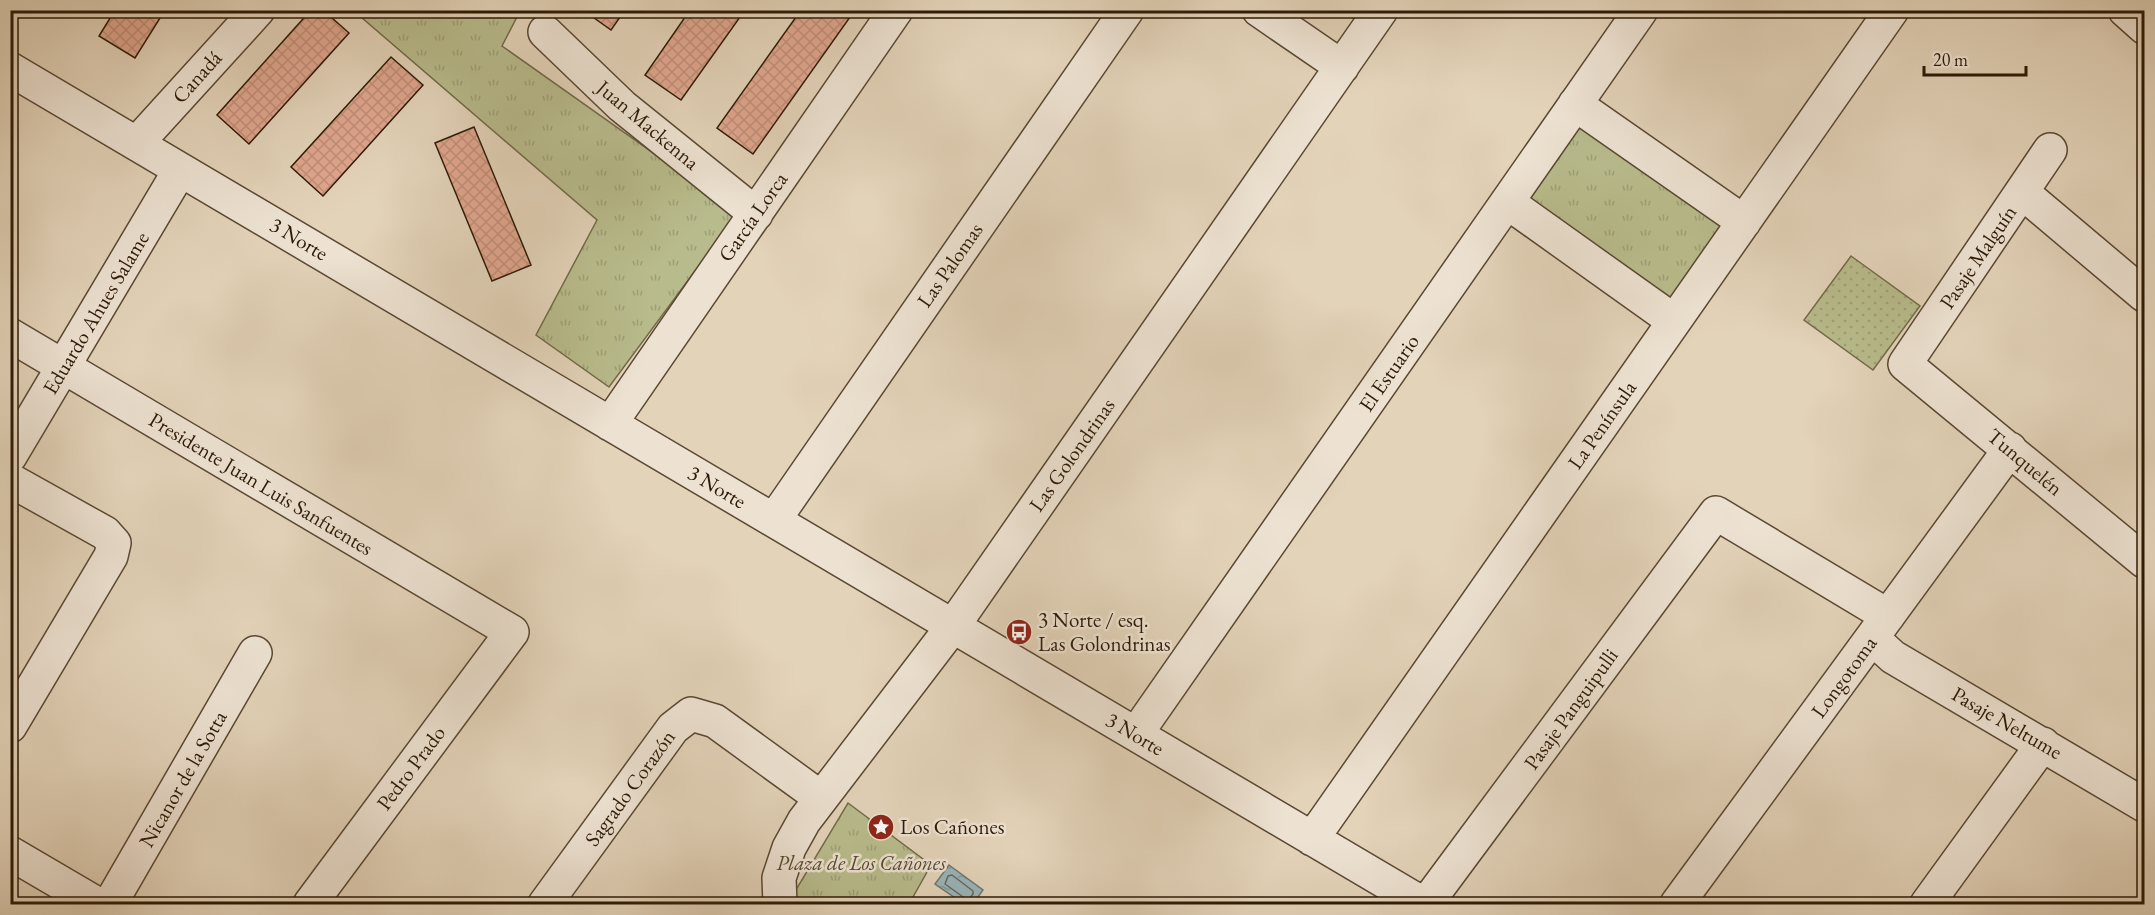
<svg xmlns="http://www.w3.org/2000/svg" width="2155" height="915" font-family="'EB Garamond',serif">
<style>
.grass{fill:url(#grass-dots);stroke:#726a49;stroke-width:1.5}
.park{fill:url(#park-tufts);stroke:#726a49;stroke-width:1.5}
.water{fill:url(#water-ripples);stroke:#6e7772;stroke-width:1.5}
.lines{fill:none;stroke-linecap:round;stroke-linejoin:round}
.shore{stroke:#636860;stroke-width:1.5}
.building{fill:url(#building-cross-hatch);stroke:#2d1a06;stroke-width:1.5}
.minor-casing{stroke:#5a4833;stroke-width:36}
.minor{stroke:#ede2d2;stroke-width:33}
.labels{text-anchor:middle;stroke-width:5;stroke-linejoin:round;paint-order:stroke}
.street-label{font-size:21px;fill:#2d1a06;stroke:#ede2d2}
.poi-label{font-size:21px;fill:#2d1a06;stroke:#ede2d2;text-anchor:start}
.park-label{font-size:21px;font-style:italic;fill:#574a2e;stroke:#ede2d2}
</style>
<defs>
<pattern id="grass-dots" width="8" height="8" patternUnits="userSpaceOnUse" patternTransform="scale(1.5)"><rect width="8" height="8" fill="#b8bb8c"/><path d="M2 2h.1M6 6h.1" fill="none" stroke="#9ea077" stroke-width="1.8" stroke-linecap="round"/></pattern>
<pattern id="park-tufts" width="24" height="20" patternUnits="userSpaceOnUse" patternTransform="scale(1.5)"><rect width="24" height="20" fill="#b8bb8c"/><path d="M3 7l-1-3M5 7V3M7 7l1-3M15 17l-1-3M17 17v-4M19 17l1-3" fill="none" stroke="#9ea077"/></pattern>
<pattern id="water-ripples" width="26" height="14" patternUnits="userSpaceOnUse" patternTransform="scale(1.5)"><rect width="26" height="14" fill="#99b5ba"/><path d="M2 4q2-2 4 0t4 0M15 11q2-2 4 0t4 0" fill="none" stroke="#849b9e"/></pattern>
<pattern id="building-cross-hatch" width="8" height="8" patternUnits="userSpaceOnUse" patternTransform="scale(1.5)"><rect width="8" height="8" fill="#e0a68e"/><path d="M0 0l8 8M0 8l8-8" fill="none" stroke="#c08e79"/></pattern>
</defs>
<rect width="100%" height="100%" fill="#e3d3b9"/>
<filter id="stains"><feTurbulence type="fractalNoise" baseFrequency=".00333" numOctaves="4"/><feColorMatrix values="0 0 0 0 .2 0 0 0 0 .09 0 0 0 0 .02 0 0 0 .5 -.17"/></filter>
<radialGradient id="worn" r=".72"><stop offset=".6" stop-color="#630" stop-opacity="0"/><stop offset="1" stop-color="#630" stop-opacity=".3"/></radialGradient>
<path class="grass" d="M1851 256 1920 306 1873 370 1804 320Z"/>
<path class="park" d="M354 11H520L502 46 738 213 609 387 536 335 597 220Z
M1583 122 1727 221 1672 301 1528 201Z
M848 803 931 865 909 904H797L794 893Z"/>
<path class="water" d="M949 865 983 890 973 904H964L935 884Z"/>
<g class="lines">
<path class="shore" d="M952 875 973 891V894L969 899H966L945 884 948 876Z"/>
</g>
<path class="building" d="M115 10H165L135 58 99 36Z
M311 10H323L349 33 249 144 217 115Z
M583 10H625L611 30Z
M690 10H745L681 100 645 75Z
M801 10H855L753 154 717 128Z
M391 57 423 85 323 196 291 167Z
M474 127 531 265 492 281 435 143Z"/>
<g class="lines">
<defs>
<path id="minor" d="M1259 10 1342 67
M2125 10 2144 27
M545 32 622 106 756 214
M10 69 1423 904
M1575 104 1744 222
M137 143 258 10
M2050 150 1905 364 2144 561
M2022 192 2144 295
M1507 202 1674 321
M10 335 512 632 310 904
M610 424 896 10
M10 456 180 170
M10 480 105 533 114 543 111 556 10 726
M774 520 1127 10
M1872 638 1893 657 2144 805
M1136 734 1641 10
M1312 839 1892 10
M10 853 97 904
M110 904 255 653
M545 904 673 728 691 714 715 721 821 798
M780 904 779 878 789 848 804 821 953 626 1381 10
M1426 904 1716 513 1888 616
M1677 904 2010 449
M1927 904 2043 744"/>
</defs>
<use href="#minor" class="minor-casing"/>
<use href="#minor" class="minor"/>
</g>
<defs>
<symbol id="bus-disc" viewBox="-11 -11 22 22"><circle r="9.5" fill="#8f2418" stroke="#ede2d2"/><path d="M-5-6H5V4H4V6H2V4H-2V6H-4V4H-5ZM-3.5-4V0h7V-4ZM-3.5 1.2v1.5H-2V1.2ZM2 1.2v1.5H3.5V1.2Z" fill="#fff"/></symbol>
<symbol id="sight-disc" viewBox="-11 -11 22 22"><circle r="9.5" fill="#8f2418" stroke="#ede2d2"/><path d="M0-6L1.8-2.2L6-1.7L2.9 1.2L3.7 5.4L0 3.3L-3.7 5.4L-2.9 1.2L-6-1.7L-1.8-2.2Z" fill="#fff"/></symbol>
</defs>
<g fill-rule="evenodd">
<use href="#bus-disc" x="1004" y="617" width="30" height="30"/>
<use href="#sight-disc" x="866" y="812" width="30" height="30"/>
</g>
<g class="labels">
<g class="street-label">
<text transform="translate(197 77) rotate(-48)" y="7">Canadá</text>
<text transform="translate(648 125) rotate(40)" y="7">Juan Mackenna</text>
<text transform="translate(753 217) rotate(-55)" y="7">García Lorca</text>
<text transform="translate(299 239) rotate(31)" y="7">3 Norte</text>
<text transform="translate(1978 257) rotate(-56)" y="7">Pasaje Malguín</text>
<text transform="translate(950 265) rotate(-55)" y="7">Las Palomas</text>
<text transform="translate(96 313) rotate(-59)" y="7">Eduardo Ahues Salame</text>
<text transform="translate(1389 373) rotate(-55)" y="7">El Estuario</text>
<text transform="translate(1602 425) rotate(-55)" y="7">La Península</text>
<text transform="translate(1072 455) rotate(-55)" y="7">Las Golondrinas</text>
<text transform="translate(2025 462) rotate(40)" y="7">Tunquelén</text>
<text transform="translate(261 484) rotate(31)" y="7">Presidente Juan Luis Sanfuentes</text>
<text transform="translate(717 487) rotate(31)" y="7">3 Norte</text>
<text transform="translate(1844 677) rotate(-54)" y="7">Longotoma</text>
<text transform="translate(1571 709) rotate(-54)" y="7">Pasaje Panguipulli</text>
<text transform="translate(2007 723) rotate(30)" y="7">Pasaje Neltume</text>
<text transform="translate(1135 734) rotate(31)" y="7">3 Norte</text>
<text transform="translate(411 768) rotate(-53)" y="7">Pedro Prado</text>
<text transform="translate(183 779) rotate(-60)" y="7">Nicanor de la Sotta</text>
<text transform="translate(630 788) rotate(-54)" y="7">Sagrado Corazón</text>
</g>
<g class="poi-label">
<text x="1038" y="627">3 Norte / esq.<tspan x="1038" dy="24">Las Golondrinas</tspan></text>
<text x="900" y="834">Los Cañones</text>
</g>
<g class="park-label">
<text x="861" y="870">Plaza de Los Cañones</text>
</g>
</g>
<rect width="2155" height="915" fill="none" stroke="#e3d3b9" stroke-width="36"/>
<rect x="12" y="12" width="2131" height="891" fill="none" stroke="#2d1a06" stroke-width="3"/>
<rect x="18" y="18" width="2119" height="879" fill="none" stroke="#2d1a06" stroke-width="1.5"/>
<path d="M1924 66v9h102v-9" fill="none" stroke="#2d1a06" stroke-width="3"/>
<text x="1933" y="66" font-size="18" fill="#2d1a06" stroke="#ede2d2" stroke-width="4.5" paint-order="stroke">20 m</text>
<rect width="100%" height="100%" filter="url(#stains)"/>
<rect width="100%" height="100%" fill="url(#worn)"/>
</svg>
